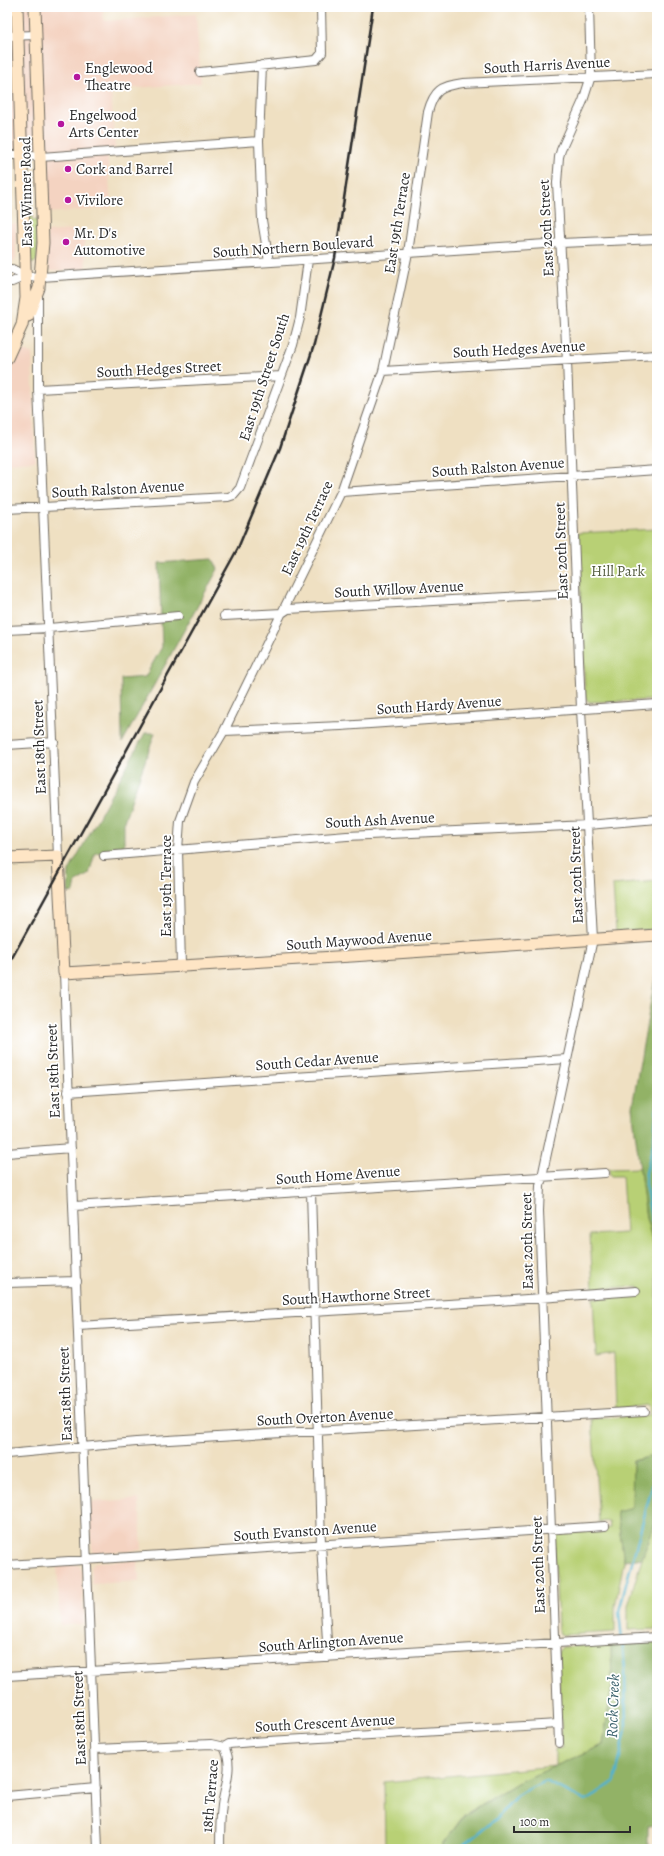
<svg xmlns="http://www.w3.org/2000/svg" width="664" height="1856" font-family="Alegreya,serif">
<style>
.built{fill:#f4d3c1}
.green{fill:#b8d075;stroke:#727e50}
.forest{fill:#92b266;stroke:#5e6e48}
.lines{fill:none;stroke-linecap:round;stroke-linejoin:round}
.stream{stroke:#50b2ce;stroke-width:2.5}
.street-casing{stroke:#706a60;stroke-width:10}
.secondary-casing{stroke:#706a60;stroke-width:13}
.street{stroke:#fff;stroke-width:8}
.secondary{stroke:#fee5c5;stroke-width:11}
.rail{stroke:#2b2b2b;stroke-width:2.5}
.poi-dot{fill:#b5179e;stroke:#fff;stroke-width:1.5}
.labels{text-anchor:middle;stroke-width:3.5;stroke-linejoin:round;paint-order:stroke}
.street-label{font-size:15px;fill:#2b2b2b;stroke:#fff}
.poi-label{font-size:15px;fill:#2b2b2b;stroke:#fff;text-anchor:start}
.park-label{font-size:15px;fill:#555d41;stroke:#fff}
.water-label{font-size:16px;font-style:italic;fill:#3a616c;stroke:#fff}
</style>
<rect width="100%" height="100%" fill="#fff"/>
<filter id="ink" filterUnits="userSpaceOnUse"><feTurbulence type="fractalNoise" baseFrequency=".025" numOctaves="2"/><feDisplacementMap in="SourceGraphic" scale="8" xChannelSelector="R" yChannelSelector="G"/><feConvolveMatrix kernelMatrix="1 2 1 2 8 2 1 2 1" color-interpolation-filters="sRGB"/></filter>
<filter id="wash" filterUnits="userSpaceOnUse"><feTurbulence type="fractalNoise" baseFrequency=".012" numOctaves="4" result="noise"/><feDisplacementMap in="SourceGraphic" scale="16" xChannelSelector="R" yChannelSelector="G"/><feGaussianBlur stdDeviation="0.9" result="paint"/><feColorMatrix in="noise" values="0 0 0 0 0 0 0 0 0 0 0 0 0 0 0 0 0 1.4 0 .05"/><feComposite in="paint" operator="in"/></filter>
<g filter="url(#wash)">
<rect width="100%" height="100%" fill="#efe0c2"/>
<path class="built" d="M7 7H103L104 21 196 14 201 83 111 90 115 148 107 149 111 208 47 213V151L7 150Z
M7 224H16V258L14 261 7 263Z
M83 229 86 268 53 271 49 269 47 265V232Z
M19 350 32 353 35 461 7 463V371Z
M139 1499 142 1550 95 1553 92 1551 90 1502Z
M138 1560 139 1581 92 1584 91 1567 95 1562Z
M78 1565 82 1570 84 1624 60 1625 57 1566Z"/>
<path class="green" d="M26 189H31L32 220H38L37 260 34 263 30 261Z
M657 529V700L589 702 585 697 578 533Z
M657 881V929L616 932 613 885Z
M640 1168 646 1218 657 1255V1442L652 1456 633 1461 632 1509 617 1512 624 1561 615 1606V1632L564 1635 560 1634 558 1627 554 1537 558 1533 610 1528 609 1521 599 1522 592 1419 650 1415 649 1405 616 1409 614 1353 596 1356 593 1298 639 1295V1286L593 1289 590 1235 626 1233 622 1176H610L609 1169Z
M657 1518V1629L628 1630V1606L642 1558Z
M611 1644 612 1685 603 1745 517 1783 464 1815 443 1844 442 1849H325L385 1844 384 1782 555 1766V1749L562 1748 558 1652 562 1647Z"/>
<path class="forest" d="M213 559 218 569 122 743 121 679 145 677 162 647 159 563Z
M145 733H155L124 821V851L95 853 89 874 76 882 74 892 68 893 69 871Z
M657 966V1255L646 1218 632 1107Z
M657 1442V1518L642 1558 624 1561 617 1512 632 1508 633 1461 652 1456Z
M657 1642V1824L648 1825V1849H442L443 1844 464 1816 517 1783 603 1745 612 1685 611 1644Z"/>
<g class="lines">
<path class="stream" d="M657 1108 654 1140 646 1173V1188L651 1218 657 1234
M458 1849 495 1820 517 1795 545 1781 586 1801 615 1781 626 1729 625 1669 619 1611 657 1468"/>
</g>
</g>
<g filter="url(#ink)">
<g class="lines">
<defs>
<path id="street" d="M7 36 36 35
M262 65 259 141 262 220 269 262
M200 72 316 60 322 53 321 7
M7 155H22L41 157 259 141
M7 269H12L26 276 41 277 561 243 657 239
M7 282H12L26 276
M38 295V389L58 856
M383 371 657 355
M38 389 281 376
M341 492 657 470
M7 509 228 497 234 495 240 488 293 345 300 318 308 260
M224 616 282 613 288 609 576 593
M7 630 49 628 178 616
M224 731 341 726 657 704
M7 745 54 742
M104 856 347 836 588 825 657 819
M181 966 178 850 180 821 194 782 224 731 341 492 383 371 408 253 428 112C434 90 441 86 463 83L657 74
M64 973 98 1849
M68 1092 567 1059
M7 1153 71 1148
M311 1191 321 1544 328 1657
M74 1206 605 1173
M7 1283 77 1281
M78 1326 499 1301 636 1291
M7 1454 136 1442 644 1411
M7 1565 605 1526
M7 1676 657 1637
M559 1743 539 1211 540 1186 593 939 581 709 567 361 557 183 559 157 561 150 583 101 591 76 589 7
M95 1749 211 1744 224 1747 229 1744 252 1742 558 1724
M7 1796 96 1788
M220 1849C220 1834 220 1820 222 1805 225 1786 234 1765 224 1747"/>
<path id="secondary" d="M28 316 39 288 43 243 35 7
M7 358 22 325 26 298 17 7
M7 858 58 856 64 973 352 956 657 935"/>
</defs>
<use href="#street" class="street-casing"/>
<use href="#secondary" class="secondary-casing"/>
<use href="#street" class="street"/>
<use href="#secondary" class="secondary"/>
<path class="rail" d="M7 967 238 548 280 448 314 345 335 258 373 7"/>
</g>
</g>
<g class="poi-dot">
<circle cx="77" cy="77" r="4"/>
<circle cx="61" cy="124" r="4"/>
<circle cx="68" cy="169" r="4"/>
<circle cx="68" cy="200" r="4"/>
<circle cx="66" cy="242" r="4"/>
</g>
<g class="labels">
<g class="street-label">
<text transform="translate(547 65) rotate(-3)" y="5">South Harris Avenue</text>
<text transform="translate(26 192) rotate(-91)" y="5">East Winner Road</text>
<text transform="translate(397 223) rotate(-81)" y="5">East 19th Terrace</text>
<text transform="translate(546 228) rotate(-93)" y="5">East 20th Street</text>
<text transform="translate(293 247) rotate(-4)" y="5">South Northern Boulevard</text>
<text transform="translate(519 349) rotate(-3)" y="5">South Hedges Avenue</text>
<text transform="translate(159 369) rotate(-3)" y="5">South Hedges Street</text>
<text transform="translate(264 377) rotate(-72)" y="5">East 19th Street South</text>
<text transform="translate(498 467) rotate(-4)" y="5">South Ralston Avenue</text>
<text transform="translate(118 489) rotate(-3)" y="5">South Ralston Avenue</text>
<text transform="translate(307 528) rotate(-65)" y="5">East 19th Terrace</text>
<text transform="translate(561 551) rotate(-92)" y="5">East 20th Street</text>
<text transform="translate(399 589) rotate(-3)" y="5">South Willow Avenue</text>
<text transform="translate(439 705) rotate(-4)" y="5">South Hardy Avenue</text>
<text transform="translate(39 747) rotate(-92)" y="5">East 18th Street</text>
<text transform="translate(380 820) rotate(-3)" y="5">South Ash Avenue</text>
<text transform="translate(576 875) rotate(-92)" y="5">East 20th Street</text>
<text transform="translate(166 886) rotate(-90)" y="5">East 19th Terrace</text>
<text transform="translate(359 940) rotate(-4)" y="5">South Maywood Avenue</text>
<text transform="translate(317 1061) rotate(-4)" y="5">South Cedar Avenue</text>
<text transform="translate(53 1071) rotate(-92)" y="5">East 18th Street</text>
<text transform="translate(338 1175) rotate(-4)" y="5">South Home Avenue</text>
<text transform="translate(527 1241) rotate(-91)" y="5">East 20th Street</text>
<text transform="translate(356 1296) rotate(-3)" y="5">South Hawthorne Street</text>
<text transform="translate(65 1394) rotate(-92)" y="5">East 18th Street</text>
<text transform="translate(325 1417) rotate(-3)" y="5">South Overton Avenue</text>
<text transform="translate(305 1531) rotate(-4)" y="5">South Evanston Avenue</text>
<text transform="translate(538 1565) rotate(-92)" y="5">East 20th Street</text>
<text transform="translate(331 1642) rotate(-4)" y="5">South Arlington Avenue</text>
<text transform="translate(79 1718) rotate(-92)" y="5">East 18th Street</text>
<text transform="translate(325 1723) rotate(-3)" y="5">South Crescent Avenue</text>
<text transform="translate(210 1796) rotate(-85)" y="5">18th Terrace</text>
</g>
<g class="poi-label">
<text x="85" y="73">Englewood<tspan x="85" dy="17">Theatre</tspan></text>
<text x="69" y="120">Engelwood<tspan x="69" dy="17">Arts Center</tspan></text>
<text x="76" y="174">Cork and Barrel</text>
<text x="76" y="205">Vivilore</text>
<text x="74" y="238">Mr. D's<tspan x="74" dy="17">Automotive</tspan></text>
</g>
<g class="park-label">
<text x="618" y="576">Hill Park</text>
</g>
<g class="water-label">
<text transform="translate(612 1706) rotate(-88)" y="6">Rock Creek</text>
</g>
</g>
<rect width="664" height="1856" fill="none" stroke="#fff" stroke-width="24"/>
<path d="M514 1826v6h116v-6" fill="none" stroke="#2b2b2b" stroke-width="2"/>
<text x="520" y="1826" font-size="12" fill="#2b2b2b" stroke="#ffffff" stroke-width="3" paint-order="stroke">100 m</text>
</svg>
